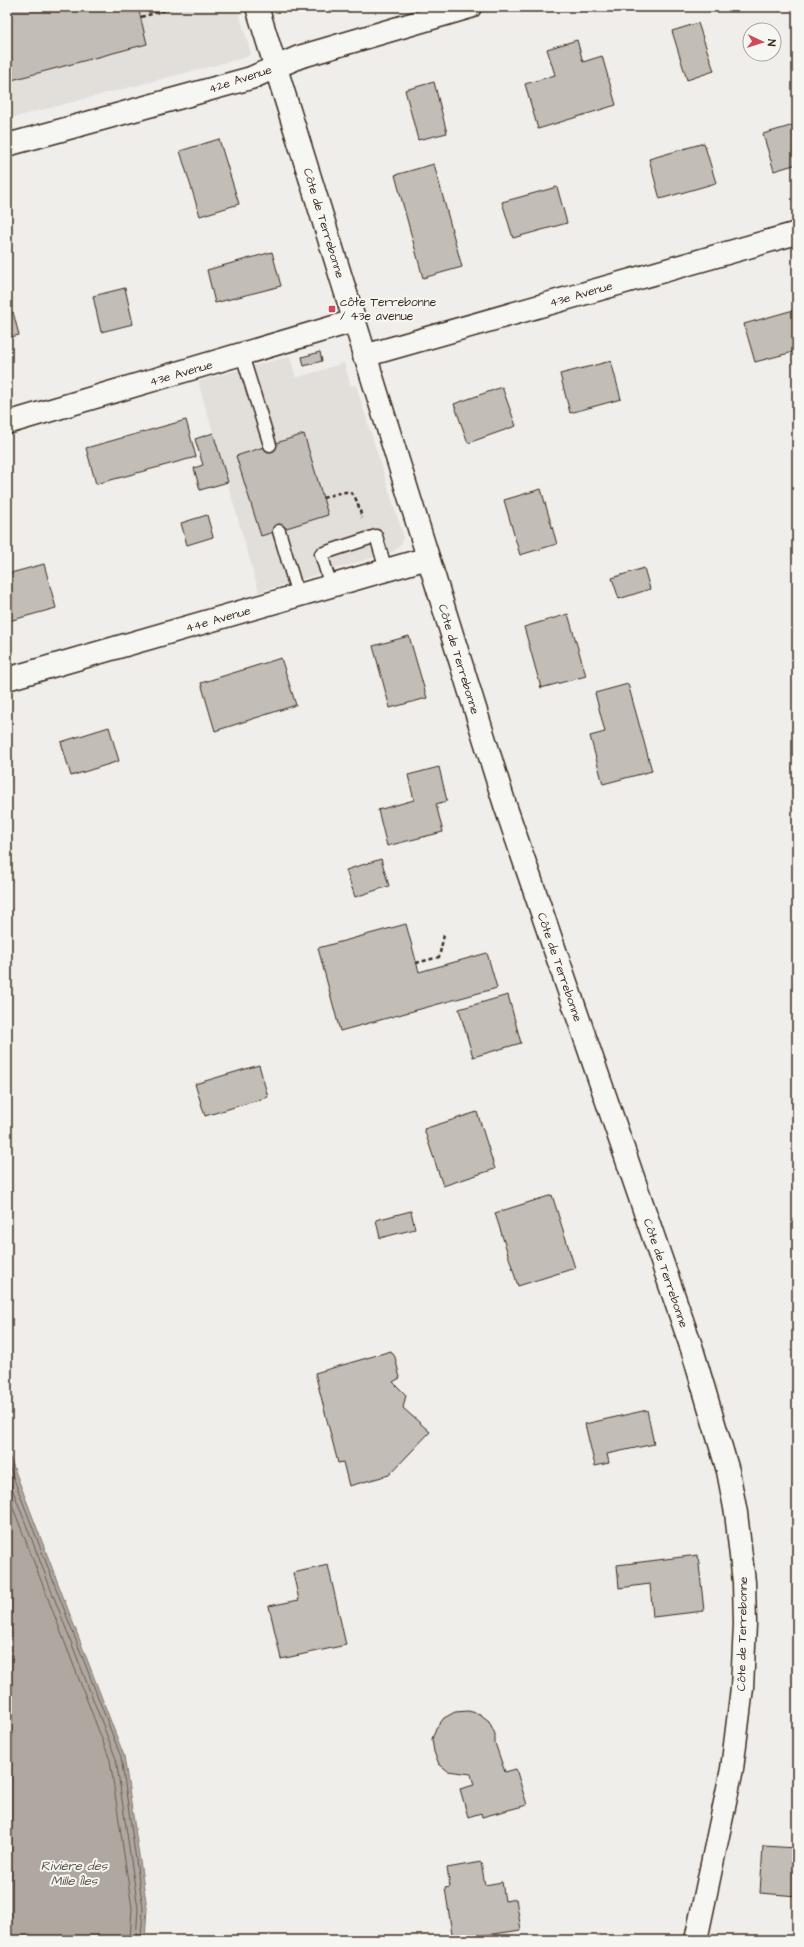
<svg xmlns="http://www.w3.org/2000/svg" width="804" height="1947" font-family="'Architects Daughter',sans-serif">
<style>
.built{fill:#e2dfdb}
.water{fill:#afa8a1;stroke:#81766d}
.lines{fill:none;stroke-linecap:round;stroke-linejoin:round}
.shore{stroke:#695c52;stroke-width:1}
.building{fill:#c2bdb7;stroke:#3b2a1e}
.service-casing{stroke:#3b2a1e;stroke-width:15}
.minor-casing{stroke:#3b2a1e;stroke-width:25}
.secondary-casing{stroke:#3b2a1e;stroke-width:25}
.path{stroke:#3b2a1e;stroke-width:2.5;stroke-dasharray:4 3;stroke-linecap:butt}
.service{stroke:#f6f6f2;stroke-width:12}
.minor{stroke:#f6f6f2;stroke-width:22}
.secondary{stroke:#f6f6f2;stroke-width:22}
.poi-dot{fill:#d1495b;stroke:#f6f6f2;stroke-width:1.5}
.labels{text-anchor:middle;stroke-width:4;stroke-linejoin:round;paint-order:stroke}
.street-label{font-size:12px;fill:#3b2a1e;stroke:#f6f6f2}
.poi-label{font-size:12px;fill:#3b2a1e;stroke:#f6f6f2;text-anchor:start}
.water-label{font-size:13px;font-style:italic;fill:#64564c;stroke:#f6f6f2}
</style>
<rect width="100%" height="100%" fill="#efeeea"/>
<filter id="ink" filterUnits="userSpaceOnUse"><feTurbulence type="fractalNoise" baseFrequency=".025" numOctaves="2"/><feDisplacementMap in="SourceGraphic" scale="8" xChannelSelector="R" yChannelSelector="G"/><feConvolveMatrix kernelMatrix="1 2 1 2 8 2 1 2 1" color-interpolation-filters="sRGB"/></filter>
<g filter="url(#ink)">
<path class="built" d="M7 7H237L251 53 247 57 7 119Z
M290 356 296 378 344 363 351 386 356 385 403 535 402 543 397 549 392 552 259 592 198 381Z"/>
<path class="water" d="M7 1450 124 1756 147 1908 145 1940H7Z"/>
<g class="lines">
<path class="shore" d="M7 1461 121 1757 143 1908 141 1940
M7 1475 116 1759 138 1908 136 1940
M7 1492 110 1760 132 1908 130 1940"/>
</g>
<path class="building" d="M7 7H138L147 44 8 81Z
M698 23 714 71 687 80 672 31Z
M577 40 583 62 602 56 616 105 538 129 525 84 555 75 547 49Z
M434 82 447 133 418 140 405 90Z
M797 124V164L774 171 763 134Z
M219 139 239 204 200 216 180 151Z
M704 143 716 183 660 199 649 159Z
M434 164 462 267 423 278 395 175Z
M557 187 567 223 513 238 502 202Z
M272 252 281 286 215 303 207 270Z
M125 288 133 324 101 332 93 296Z
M797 309V351L755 362 744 324Z
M13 312 19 335 7 338V314Z
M320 352 322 361 304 366 302 357Z
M611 361 621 399 570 413 560 374Z
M502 387 516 426 468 443 454 404Z
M186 420 196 457 96 484 86 448Z
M213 433 228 482 200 490 194 468 203 465 195 439Z
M304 434 328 515 261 536 236 456Z
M541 489 557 544 520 555 504 500Z
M207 515 213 537 187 545 181 523Z
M44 564 56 608 9 621 7 614V574Z
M644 568 650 589 619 599 612 578Z
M568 614 586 676 541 688 524 627Z
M409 636 427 698 390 708 373 646Z
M281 658 296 705 215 731 201 683Z
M628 684 652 771 603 784 590 736 605 732 595 693Z
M109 727 119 761 71 776 61 742Z
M439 767 447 801 436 804 443 832 387 846 378 810 414 800 408 775Z
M381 859 389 886 355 897 346 870Z
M406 924 419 972 487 953 497 988 340 1031 318 948Z
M508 995 521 1043 473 1057 459 1009Z
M259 1065 268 1097 205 1116 195 1084Z
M477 1112 495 1169 443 1186 424 1129Z
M552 1195 575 1268 518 1286 495 1213Z
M411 1211 415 1229 380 1238 376 1220Z
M391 1351 395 1357 400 1378 393 1382 406 1395 403 1408 430 1432 389 1475 349 1486 343 1462 338 1463 315 1373Z
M647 1410 654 1444 607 1454 609 1463 595 1466 585 1424Z
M698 1555 704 1611 653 1617 650 1584 619 1588 617 1565Z
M328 1565 346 1645 281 1659 269 1606 299 1600 293 1573Z
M468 1711 480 1714 489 1721 495 1734V1743L505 1772 516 1769 527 1805 482 1817 481 1813 468 1817 460 1789 474 1785 471 1774 448 1771 439 1764 434 1752 432 1739 436 1728 444 1718 455 1712Z
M763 1846 797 1848V1896L760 1893Z
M481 1862 485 1885 502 1882 505 1901 516 1899 521 1930 453 1940 445 1888 450 1887 447 1868Z"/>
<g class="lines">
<defs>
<path id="service" d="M242 355 270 445
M279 531 298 595
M331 586 321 554 376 536 386 570"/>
<path id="minor" d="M7 145 251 78 299 57 470 7
M364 356 797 233
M7 423 354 321
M7 679 428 558"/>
<path id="secondary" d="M257 7 505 805 692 1349 728 1471 736 1513 744 1582 745 1624 742 1688 732 1769 696 1940"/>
</defs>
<use href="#service" class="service-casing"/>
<use href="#minor" class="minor-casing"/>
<use href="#secondary" class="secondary-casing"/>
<path class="path" d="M141 17 176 7
M323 498C352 488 354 488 362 518
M416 963 439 957 444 935"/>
<use href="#service" class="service"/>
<use href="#minor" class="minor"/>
<use href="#secondary" class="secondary"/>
</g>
</g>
<rect class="poi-dot" x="328" y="305" width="8" height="8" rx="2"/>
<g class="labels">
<g class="street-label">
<text transform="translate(240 79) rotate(-18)" y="4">42e Avenue</text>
<text transform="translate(324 223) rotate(73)" y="4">Côte de Terrebonne</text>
<text transform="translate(581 294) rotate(-16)" y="4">43e Avenue</text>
<text transform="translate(181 373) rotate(-16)" y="4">43e Avenue</text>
<text transform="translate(218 619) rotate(-16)" y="4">44e Avenue</text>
<text transform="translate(459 659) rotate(73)" y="4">Côte de Terrebonne</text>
<text transform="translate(560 967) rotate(71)" y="4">Côte de Terrebonne</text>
<text transform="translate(666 1273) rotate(71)" y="4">Côte de Terrebonne</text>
<text transform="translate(742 1634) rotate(-89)" y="4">Côte de Terrebonne</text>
</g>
<g class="poi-label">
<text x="340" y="306">côte Terrebonne<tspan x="340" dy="14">/ 43e avenue</tspan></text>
</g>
<g class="water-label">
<text x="74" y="1870">Rivière des<tspan x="74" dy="15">Mille Îles</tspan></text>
</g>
</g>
<rect width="804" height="1947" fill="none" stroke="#f6f6f2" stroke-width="24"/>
<rect x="12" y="12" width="780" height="1923" fill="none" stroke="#3b2a1e" stroke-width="1.5" filter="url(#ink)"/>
<g transform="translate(762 42) rotate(94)"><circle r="19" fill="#f6f6f2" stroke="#aba49d"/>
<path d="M0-3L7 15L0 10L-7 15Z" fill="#d1495b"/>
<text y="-6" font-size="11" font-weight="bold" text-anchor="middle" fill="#3b2a1e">N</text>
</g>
</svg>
